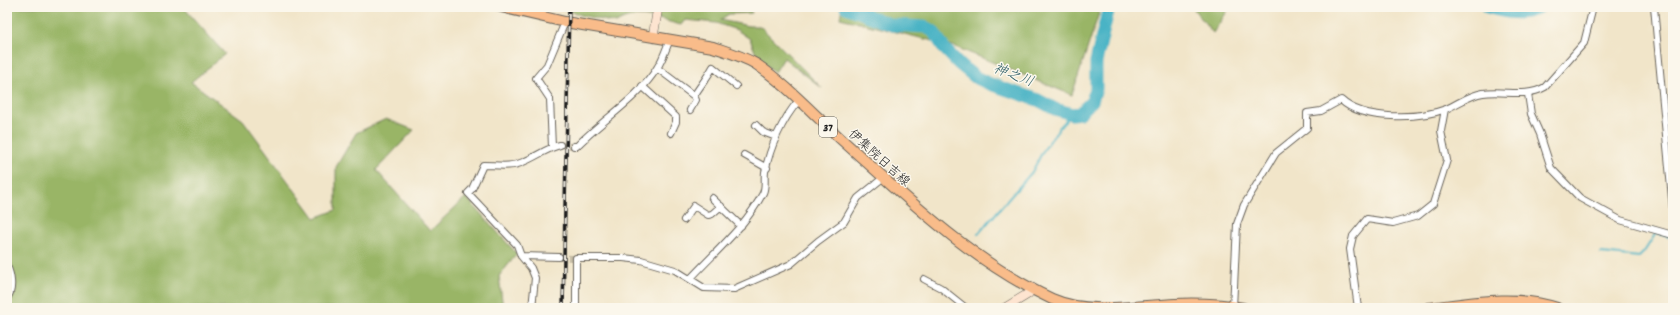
<svg xmlns="http://www.w3.org/2000/svg" width="1680" height="315" font-family="Dekko,'Klee One',sans-serif">
<style>
.forest{fill:#99b566;stroke:#5a6841}
.lines{fill:none;stroke-linecap:round;stroke-linejoin:round}
.stream{stroke:#48b3c5;stroke-width:2}
.river{stroke:#48b3c5;stroke-width:13}
.street-tunnel{stroke:#c6bda6;stroke-width:6;stroke-dasharray:6 3;stroke-linecap:butt}
.street-casing{stroke:#676259;stroke-width:8}
.secondary-casing{stroke:#676259;stroke-width:10}
.primary-casing{stroke:#676259;stroke-width:12}
.street{stroke:#fff;stroke-width:6}
.secondary{stroke:#fde4d0;stroke-width:9}
.primary{stroke:#f9bc8a;stroke-width:10}
.rail-casing{stroke:#1c1c1c;stroke-width:3.5}
.rail{stroke:#fbf7ec;stroke-width:2;stroke-dasharray:6;stroke-linecap:butt}
.labels{text-anchor:middle;stroke-width:3;stroke-linejoin:round;paint-order:stroke}
.shield{fill:#fbf7ec;stroke:#5f5e5a;stroke-width:1}
.shield-label{font-size:12px;font-weight:bold;fill:#1c1c1c}
.street-label{font-size:13px;fill:#1c1c1c;stroke:#fbf7ec}
.water-label{font-size:14px;font-style:italic;fill:#306068;stroke:#fbf7ec}
</style>
<rect width="100%" height="100%" fill="#fbf7ec"/>
<filter id="ink" filterUnits="userSpaceOnUse"><feTurbulence type="fractalNoise" baseFrequency=".025" numOctaves="2"/><feDisplacementMap in="SourceGraphic" scale="8" xChannelSelector="R" yChannelSelector="G"/><feConvolveMatrix kernelMatrix="1 2 1 2 8 2 1 2 1" color-interpolation-filters="sRGB"/></filter>
<filter id="wash" filterUnits="userSpaceOnUse"><feTurbulence type="fractalNoise" baseFrequency=".012" numOctaves="4" result="noise"/><feDisplacementMap in="SourceGraphic" scale="16" xChannelSelector="R" yChannelSelector="G"/><feGaussianBlur stdDeviation="0.9" result="paint"/><feColorMatrix in="noise" values="0 0 0 0 0 0 0 0 0 0 0 0 0 0 0 0 0 1.4 0 .05"/><feComposite in="paint" operator="in"/></filter>
<g filter="url(#wash)">
<rect width="100%" height="100%" fill="#f1e5c9"/>
<path class="forest" d="M7 7H180L185 9 225 54 191 82 243 120 315 218 336 210V167L356 133 386 119 414 130 376 170 430 231 466 197 517 254 499 276 503 308H7Z
M560 7H750L752 13 729 14 720 20 749 26H760L822 88 784 58 775 72 758 59 750 39 737 30 716 23 685 20 681 25C657 19 638 10 616 23L581 15Z
M842 7H1101L1072 95 953 46 840 18Z
M1192 7H1230L1213 33Z"/>
<g class="lines">
<path class="stream" d="M978 234 1032 172 1043 151 1059 128 1072 114
M1601 253 1639 257 1644 252 1656 233 1673 238"/>
<path class="river" d="M846 7 892 25 925 27 933 31 944 48 959 64 975 77 990 84 1038 100 1055 109 1072 114 1080 113 1092 101 1096 89V62L1109 7
M1487 7C1504 12 1523 17 1539 7"/>
</g>
</g>
<g filter="url(#ink)">
<g class="lines">
<path class="street-tunnel" d="M560 145 574 146
M559 257 573 258"/>
<defs>
<path id="street" d="M1654 7 1673 210
M657 68 694 96C700 86 707 78 713 67L736 86
M642 86 676 117V122L671 133
M1528 94 1531 114 1540 134 1551 168 1580 198 1620 220 1673 235
M690 110 696 100 694 96
M756 125 763 132 776 137
M574 146H577C602 120 639 98 657 68 663 59 666 49 670 39
M552 147 550 99 536 78 547 65 565 22
M744 155 767 168
M712 198 741 226
M684 220 694 206 708 215 712 214 721 206
M521 256 559 257
M7 266C11 274 14 290 7 298
M690 279C715 252 746 226 763 193 766 187 764 179 765 172 770 147 782 120 799 100
M924 279 941 288 966 308
M532 308 535 278 531 268 521 256 517 245 468 193 472 189 483 165C496 165 511 168 523 162 536 157 547 148 560 145
M576 308V258H623L641 260 675 270 704 288 734 289 791 264 818 241 844 222 858 198 884 177
M1233 308 1237 224 1244 205 1276 153 1307 128V113L1321 111 1341 100C1363 121 1419 119 1446 109 1458 104 1469 95 1483 93 1504 90 1526 98 1545 87L1584 43 1593 7
M1358 308 1350 249 1353 236 1367 219 1393 223 1418 216 1433 204 1447 160 1441 131 1445 109"/>
<path id="secondary" d="M653 37 658 7
M1005 308 1028 294 1032 288"/>
<path id="primary" d="M501 7 565 22 713 47C728 52 742 56 756 64 787 85 814 115 842 140 907 198 972 262 1052 299 1088 315 1136 306 1175 304 1197 303 1221 304 1243 308
M1428 308C1470 303 1516 294 1557 308"/>
</defs>
<use href="#street" class="street-casing"/>
<use href="#secondary" class="secondary-casing"/>
<use href="#primary" class="primary-casing"/>
<use href="#street" class="street"/>
<use href="#secondary" class="secondary"/>
<use href="#primary" class="primary"/>
<defs>
<path id="rail" d="M563 308 569 7"/>
</defs>
<use href="#rail" class="rail-casing"/>
<use href="#rail" class="rail"/>
</g>
</g>
<g class="labels">
<rect class="shield" x="819" y="117" width="18" height="20" rx="3"/>
<g class="shield-label">
<text x="828" y="131">37</text>
</g>
<g class="street-label">
<text transform="translate(880 157) rotate(42)" y="5">伊集院日吉線</text>
</g>
<g class="water-label">
<text transform="translate(1014 74) rotate(21)" y="5">神之川</text>
</g>
</g>
<rect width="1680" height="315" fill="none" stroke="#fbf7ec" stroke-width="24"/>
</svg>
